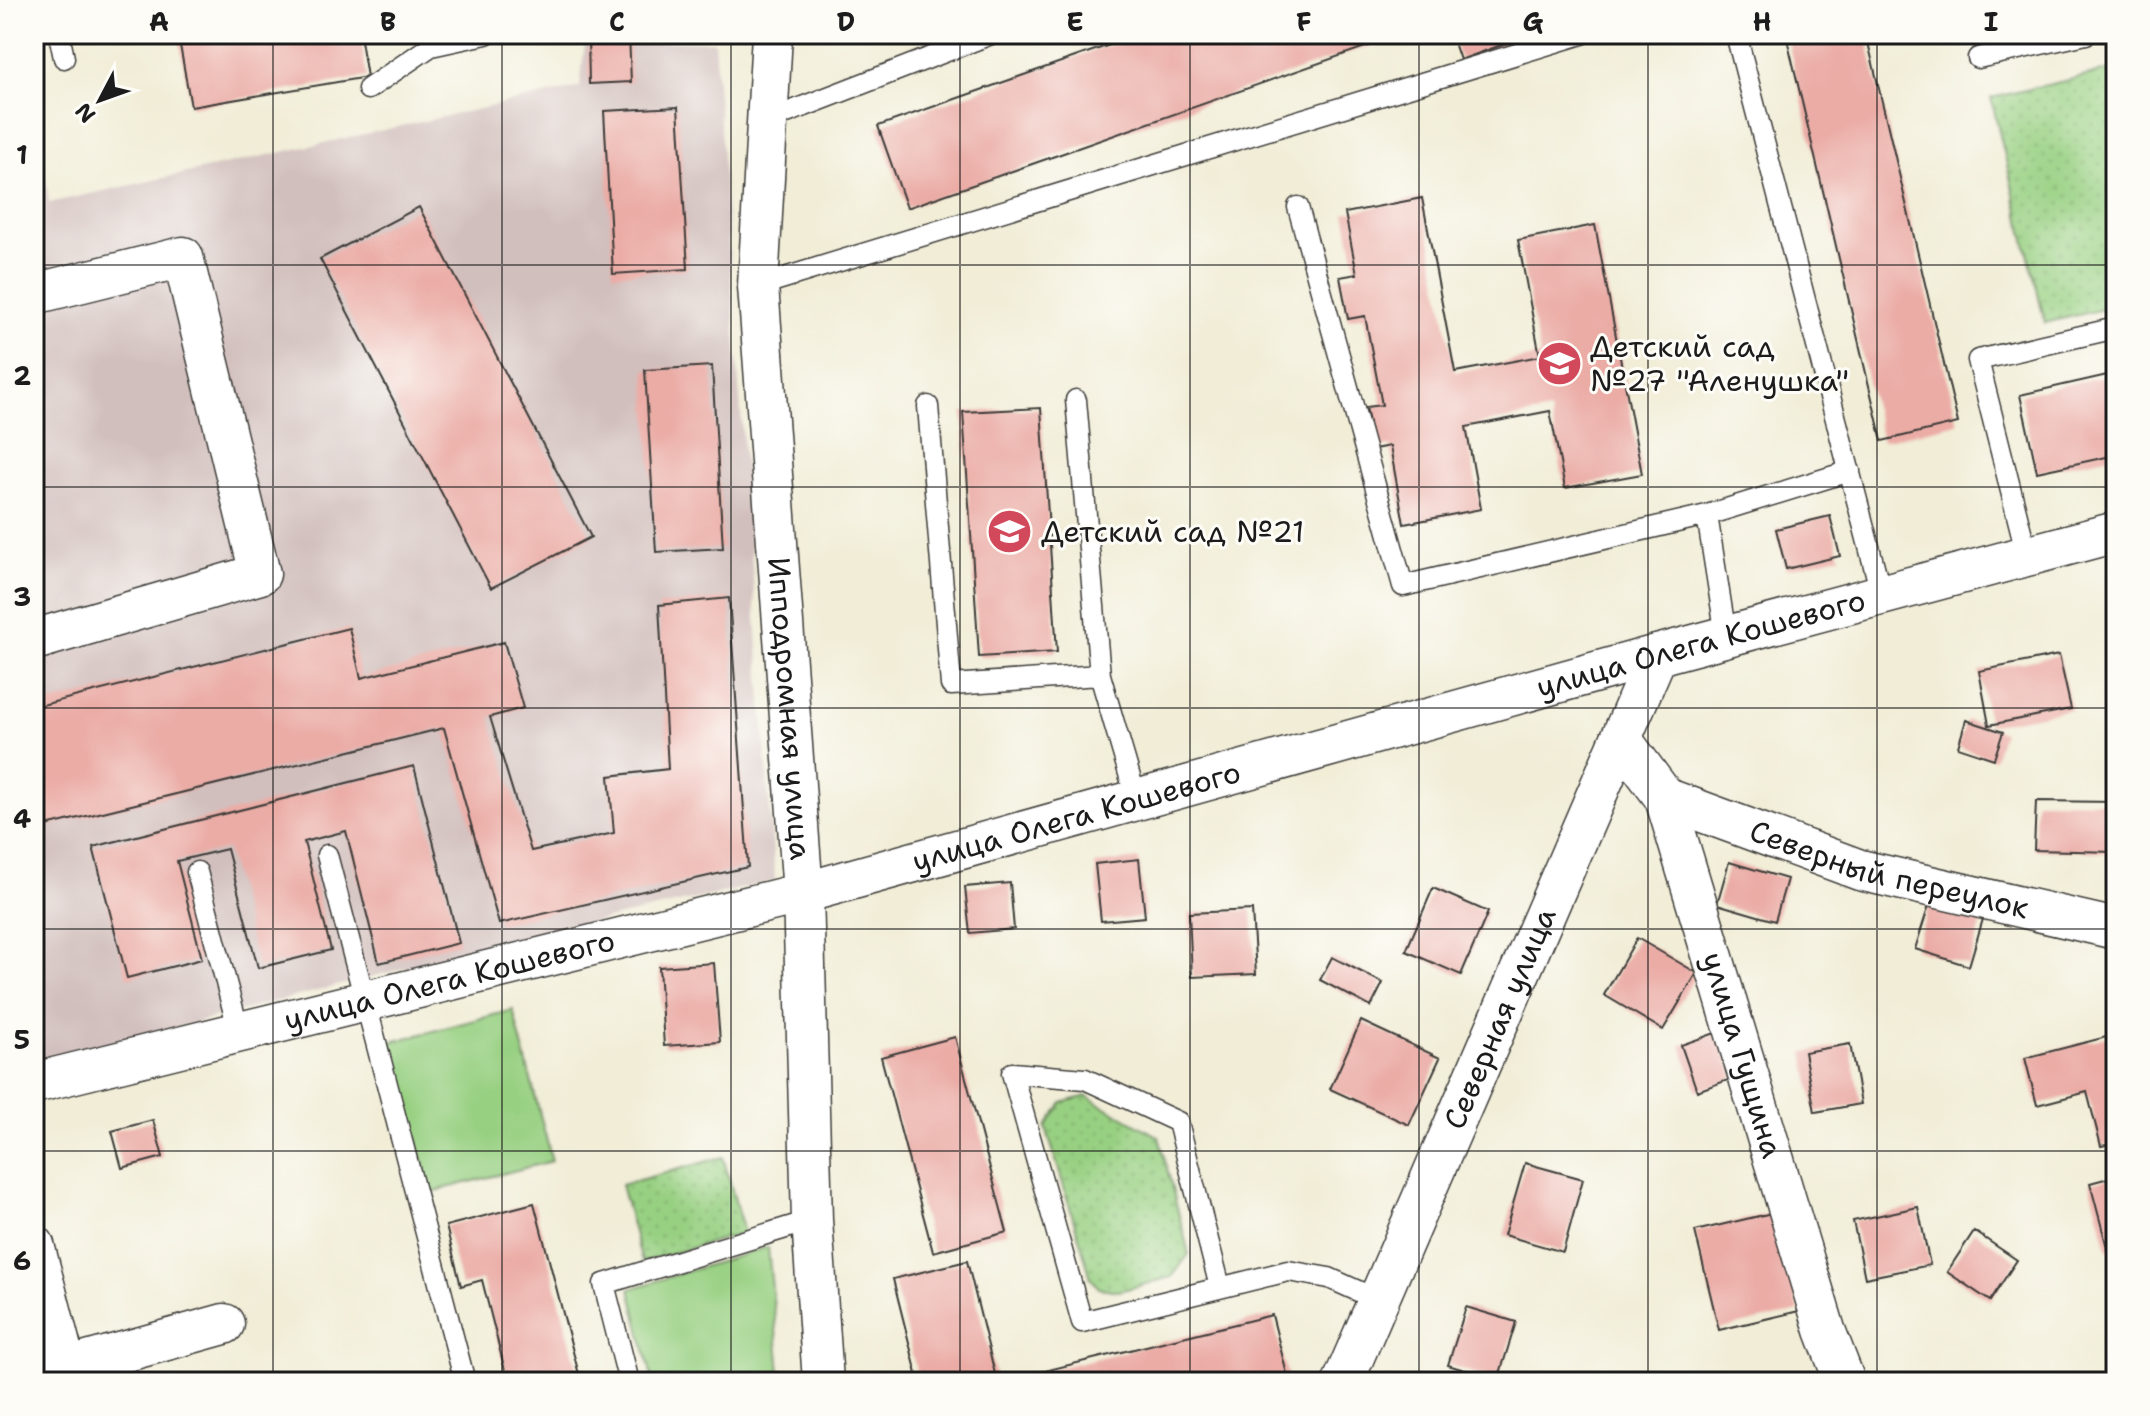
<svg xmlns="http://www.w3.org/2000/svg" width="2150" height="1416" font-family="'Shantell Sans',sans-serif">
<style>
.industrial{fill:#d1bfbd}
.grass{fill:#98d082;stroke:#5a764f;stroke-width:2}
.park{fill:url(#park-dots);stroke:#5a764f;stroke-width:2}
.building{fill:#ebaca6}
.lines{fill:none;stroke-linecap:round;stroke-linejoin:round}
.lane-casing{stroke:#3c3b38;stroke-width:23}
.street-casing{stroke:#3c3b38;stroke-width:43}
.lane{stroke:#fff;stroke-width:20}
.street{stroke:#fff;stroke-width:40}
.grid{fill:none;stroke:#1c1c1c;stroke-width:2;stroke-opacity:0.55}
.labels{text-anchor:middle;stroke-width:6;stroke-linejoin:round;paint-order:stroke}
.poi-label{font-size:30px;fill:#1c1c1c;stroke:#fdfcf7;text-anchor:start}
.street-label{font-size:30px;fill:#1c1c1c;stroke:#fdfcf7}
.neatline{fill:none;stroke:#1c1c1c;stroke-width:3}
.grid-label{font-size:26px;text-anchor:middle;font-weight:bold;fill:#1c1c1c}
</style>
<defs>
<pattern id="park-dots" width="8" height="8" patternUnits="userSpaceOnUse" patternTransform="scale(2)"><rect width="8" height="8" fill="#98d082"/><path d="M2 2h.1M6 6h.1" fill="none" stroke="#82b270" stroke-width="1.8" stroke-linecap="round"/></pattern>
</defs>
<rect width="100%" height="100%" fill="#fdfcf7"/>
<filter id="ink" filterUnits="userSpaceOnUse"><feTurbulence type="fractalNoise" baseFrequency=".0125" numOctaves="2"/><feDisplacementMap in="SourceGraphic" scale="16" xChannelSelector="R" yChannelSelector="G"/><feConvolveMatrix kernelMatrix="1 2 1 2 8 2 1 2 1" color-interpolation-filters="sRGB"/></filter>
<filter id="wash" filterUnits="userSpaceOnUse"><feTurbulence type="fractalNoise" baseFrequency=".006" numOctaves="4" result="noise"/><feDisplacementMap in="SourceGraphic" scale="32" xChannelSelector="R" yChannelSelector="G"/><feGaussianBlur stdDeviation="1.8" result="paint"/><feColorMatrix in="noise" values="0 0 0 0 0 0 0 0 0 0 0 0 0 0 0 0 0 1.4 0 .05"/><feComposite in="paint" operator="in"/></filter>
<g filter="url(#wash)">
<rect width="100%" height="100%" fill="#f1edd7"/>
<path class="industrial" d="M714 41 775 881 497 944 34 1065V97L49 203 580 87 585 43Z"/>
<path class="grass" d="M513 1010 552 1161 431 1192 391 1042Z
M768 1247 781 1382H653L630 1289Z"/>
<path class="park" d="M2116 69V306L2045 323 1991 98Z
M1086 1096 1159 1137 1189 1254 1172 1277 1119 1291 1099 1288 1091 1278 1046 1127 1062 1103Z
M723 1157 744 1233 642 1262 621 1185Z"/>
<g id="blocks">
<path class="building" d="M178 34H360L367 77 191 107Z
M588 34H629L631 82 589 84Z
M1141 34H1402L907 208 878 126Z
M1451 34H1532L1460 60Z
M1786 34H1866L1958 423 1882 441Z
M678 107 688 269 613 274 604 111Z
M1422 198 1455 372 1540 356 1518 240 1595 225 1642 474 1565 488 1550 411 1466 427 1481 509 1404 524 1390 446 1374 449 1366 407 1382 405 1365 316 1348 319 1340 277 1357 274 1345 213Z
M419 207 591 537 491 588 320 259Z
M712 366 723 548 656 552 645 370Z
M2116 373V455L2037 472 2020 395Z
M1041 408 1057 652 979 657 963 412Z
M1830 516 1840 556 1786 569 1776 529Z
M729 598 748 867 499 924 444 728 34 829V707L349 628 361 678 504 642 523 708 490 717 531 851 614 833 609 776 668 769 659 605Z
M2059 655 2071 709 1989 725 1979 671Z
M1966 720 2003 732 1994 759 1958 747Z
M414 766 459 943 379 963 346 831 304 842 331 950 258 968 227 849 177 861 202 959 127 978 93 847Z
M2036 801 2116 802 2115 852 2034 850Z
M1139 859 1145 917 1101 921 1095 864Z
M1729 862 1787 879 1775 921 1717 904Z
M1010 883 1014 929 970 933 965 887Z
M1433 888 1488 912 1461 975 1406 951Z
M1930 902 1983 919 1969 966 1915 949Z
M1252 910 1256 974 1192 977 1189 913Z
M1637 938 1697 973 1663 1030 1604 995Z
M1332 957 1383 983 1371 1007 1320 980Z
M714 963 720 1042 664 1046 659 967Z
M1361 1021 1440 1058 1409 1125 1330 1089Z
M1718 1032 1734 1078 1697 1091 1681 1045Z
M2114 1035 2116 1143 2101 1146 2087 1092 2037 1105 2025 1058Z
M955 1037 1007 1232 933 1252 881 1057Z
M1850 1044 1861 1104 1815 1112 1804 1052Z
M153 1120 163 1157 122 1168 112 1131Z
M1525 1163 1583 1179 1563 1252 1504 1235Z
M2116 1176V1249L2108 1251 2090 1183Z
M534 1203 581 1382H508L482 1280 461 1286 446 1226Z
M1918 1207 1930 1265 1865 1278 1853 1221Z
M1776 1212 1799 1311 1719 1330 1695 1231Z
M1974 1231 2017 1260 1990 1301 1947 1272Z
M967 1261 997 1382H919L893 1279Z
M1466 1307 1516 1322 1498 1380 1448 1365Z
M1272 1315 1289 1382H1004V1381Z"/>
</g>
</g>
<g filter="url(#ink)">
<use href="#blocks" fill-opacity="0" stroke="#3c3b38" stroke-width="2"/>
<g class="lines">
<defs>
<path id="lane" d="M59 34 64 58
M1736 34 1881 593
M1978 58 2086 34
M368 89 431 46 486 34
M766 121 991 34
M1298 207 1403 586 1707 515
M758 286 1582 34
M1076 400 1100 675 1137 801
M928 406 951 685 1100 675
M2027 555 1978 360 2116 328
M1726 636 1707 515 1850 471
M327 855 465 1382
M197 872 239 1032
M1220 1287 1178 1122 1085 1079 1012 1073 1082 1322 1288 1271 1329 1278 1378 1300
M629 1382 604 1284 812 1220"/>
<g id="street">
<path id="s1" d="M772 34 758 286 803 893 812 1220 823 1382"/>
<path d="M34 294 183 257 260 574 34 640"/>
<path id="s2" d="M1621 739 1665 798 1825 1330 1845 1382"/>
<path id="s3" d="M1665 798 1860 870 2116 929"/>
<path id="s4" d="M34 1083 803 893 1657 655 2116 532"/>
<path d="M34 1245 66 1368 224 1324"/>
<path id="s5" d="M1343 1382 1657 655"/>
</g>
</defs>
<use href="#lane" class="lane-casing"/>
<use href="#street" class="street-casing"/>
<use href="#lane" class="lane"/>
<use href="#street" class="street"/>
</g>
</g>
<path class="grid" d="M273 34V1382M502 34V1382M731 34V1382M960 34V1382M1190 34V1382M1419 34V1382M1648 34V1382M1877 34V1382M34 265H2116M34 487H2116M34 708H2116M34 929H2116M34 1151H2116"/>
<defs>
<symbol id="school-disc" viewBox="-11 -11 22 22"><circle r="9.5" fill="#d1495b" stroke="#fdfcf7"/><path d="M0-5L7-2L0 1L-7-2ZM-4 1L0 2.5L4 1V4Q0 6-4 4Z" fill="#fff"/></symbol>
</defs>
<g fill-rule="evenodd">
<use href="#school-disc" x="1534" y="338" width="51" height="51"/>
<use href="#school-disc" x="984" y="506" width="51" height="51"/>
</g>
<g class="labels">
<g class="poi-label">
<text x="1590" y="357">Детский сад<tspan x="1590" dy="34">№27 "Аленушка"</tspan></text>
<text x="1041" y="542">Детский сад №21</text>
</g>
<g class="street-label">
<text dy="10" stroke="none"><textPath href="#s4" startOffset="1724">улица Олега Кошевого</textPath></text>
<text dy="10" stroke="none"><textPath href="#s1" startOffset="676">Ипподромная улица</textPath></text>
<text dy="10" stroke="none"><textPath href="#s4" startOffset="1076">улица Олега Кошевого</textPath></text>
<text dy="10" stroke="none"><textPath href="#s3" startOffset="236">Северный переулок</textPath></text>
<text dy="10" stroke="none"><textPath href="#s4" startOffset="428">улица Олега Кошевого</textPath></text>
<text dy="10" stroke="none"><textPath href="#s5" startOffset="396">Северная улица</textPath></text>
<text dy="10" stroke="none"><textPath href="#s2" startOffset="342">улица Гущина</textPath></text>
</g>
</g>
<rect width="2150" height="1416" fill="none" stroke="#fdfcf7" stroke-width="88"/>
<g transform="translate(100 100) rotate(229)" stroke="#fdfcf7" stroke-width="6" paint-order="stroke">
<path d="M0-6L14 30L0 20L-14 30Z" fill="#1c1c1c"/>
<text y="-12" font-size="22" font-weight="bold" text-anchor="middle" fill="#1c1c1c">N</text>
</g>
<rect x="44" y="44" width="2062" height="1328" class="neatline"/>
<g class="grid-label">
<text x="159" y="31">A</text>
<text x="388" y="31">B</text>
<text x="617" y="31">C</text>
<text x="846" y="31">D</text>
<text x="1075" y="31">E</text>
<text x="1304" y="31">F</text>
<text x="1533" y="31">G</text>
<text x="1762" y="31">H</text>
<text x="1991" y="31">I</text>
<text x="22" y="164">1</text>
<text x="22" y="385">2</text>
<text x="22" y="606">3</text>
<text x="22" y="828">4</text>
<text x="22" y="1049">5</text>
<text x="22" y="1270">6</text>
</g>
</svg>
